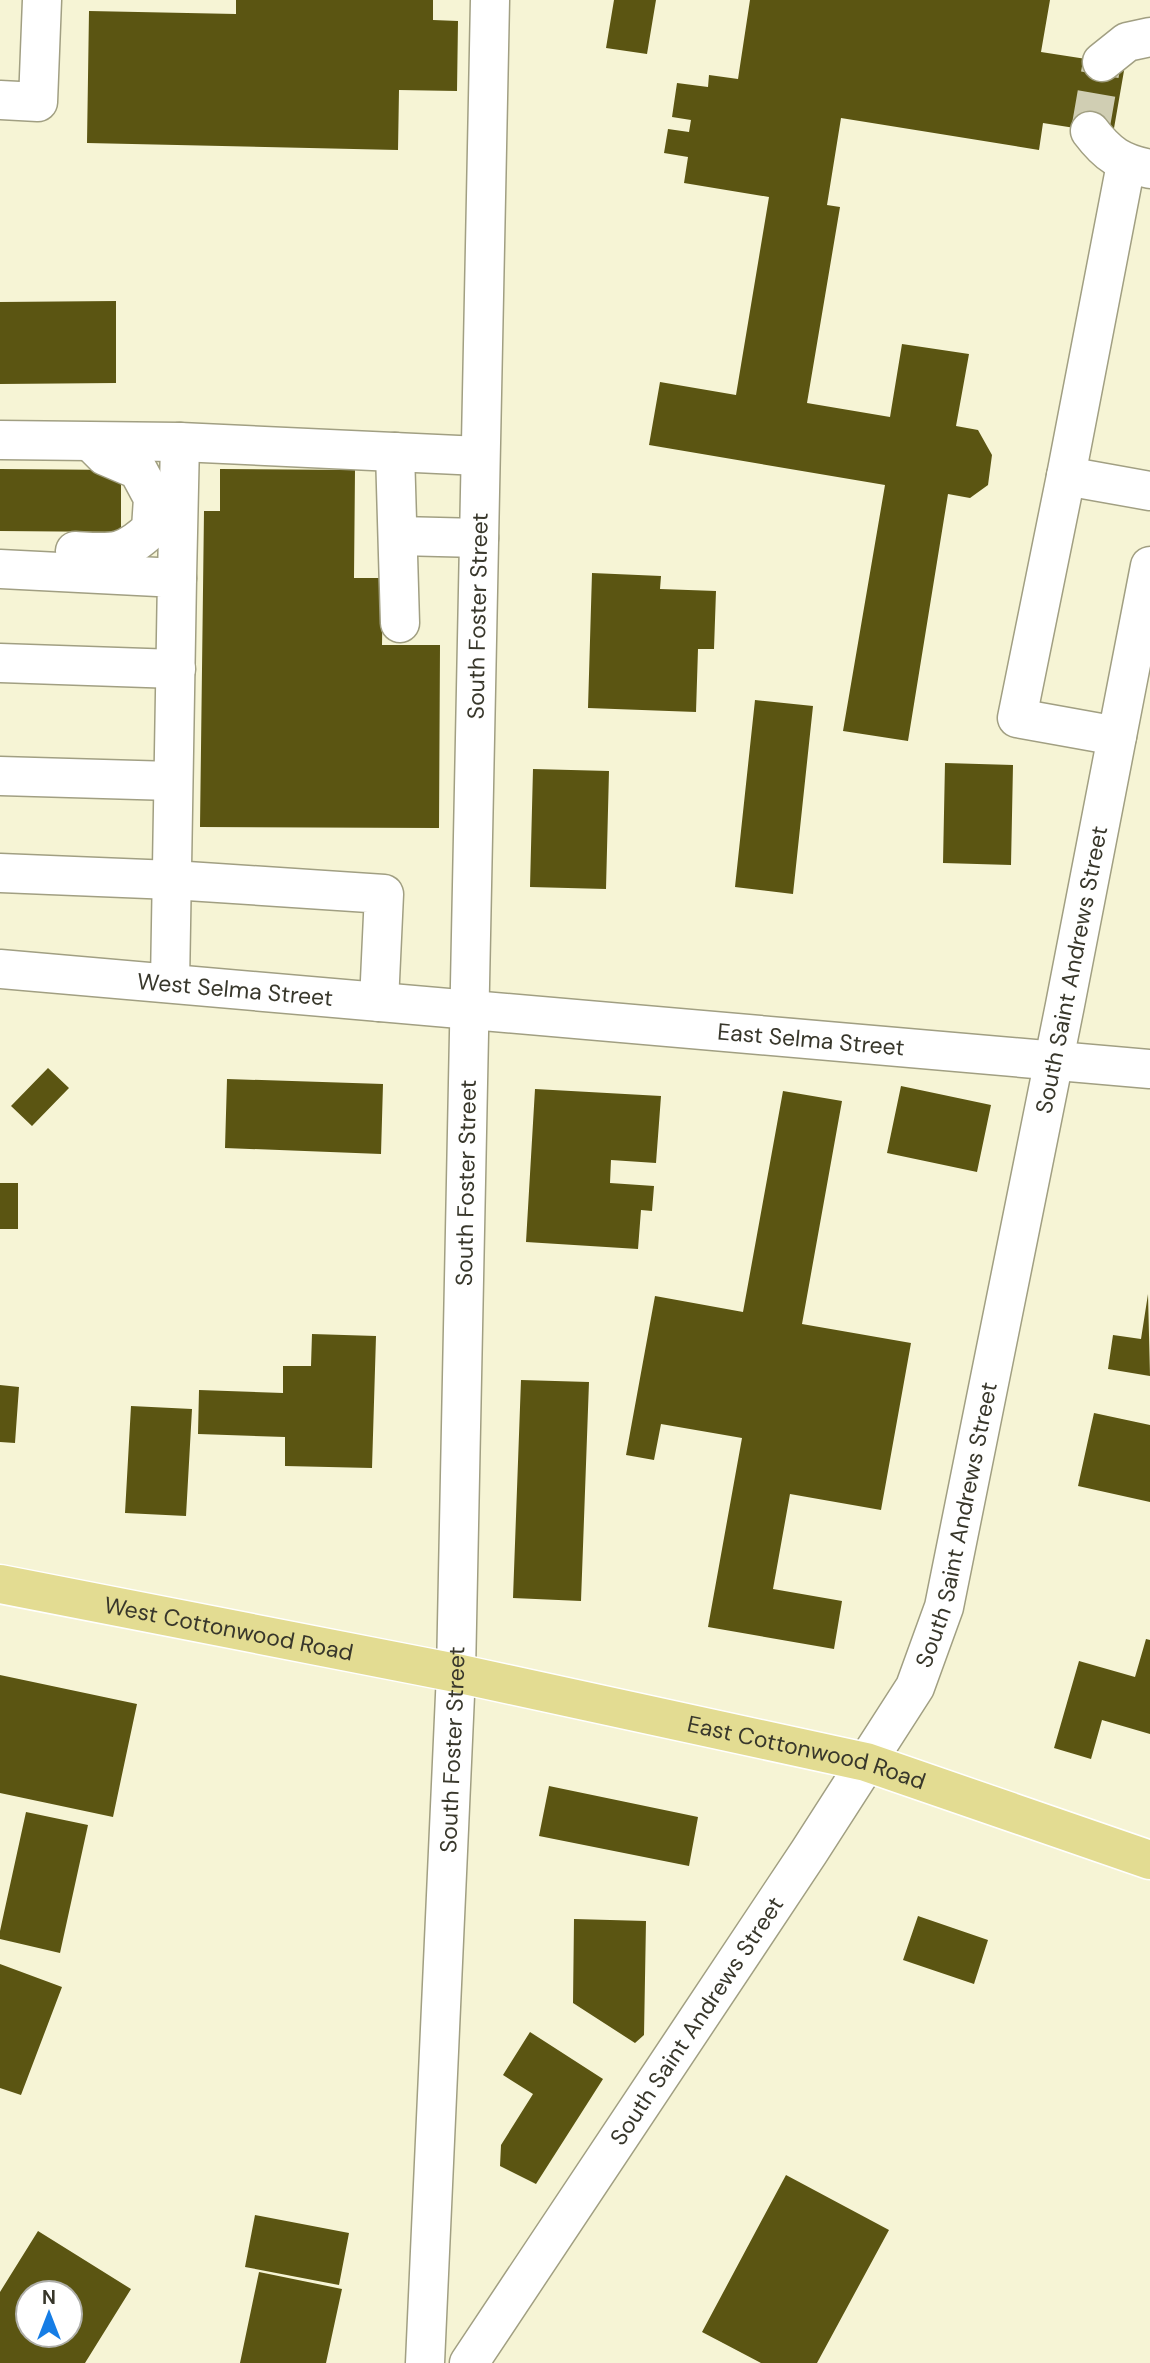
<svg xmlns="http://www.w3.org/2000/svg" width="1150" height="2363" font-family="'DM Sans',sans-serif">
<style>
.building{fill:#5b5512;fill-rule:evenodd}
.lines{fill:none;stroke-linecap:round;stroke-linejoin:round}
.minor-tunnel{stroke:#d0ceb3;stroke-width:38;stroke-dasharray:38 19;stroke-linecap:butt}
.minor-casing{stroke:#a19f82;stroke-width:41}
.major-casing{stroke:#fff;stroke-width:41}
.minor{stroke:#fff;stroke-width:38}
.major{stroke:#e3dc92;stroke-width:38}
.labels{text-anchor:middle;stroke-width:7;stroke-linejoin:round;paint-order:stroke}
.street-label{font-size:23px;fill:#38372b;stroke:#fff}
</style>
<rect width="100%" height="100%" fill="#f6f4d5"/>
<path class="building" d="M236 0H433V20L458 21 457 91 399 90 398 150 87 143 89 11 236 14Z
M614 0H656L647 54 606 48Z
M750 0H1050L1041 52 1125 65 1113 134 1043 123 1039 150 841 118 827 205 840 207 807 403 890 417 902 344 969 354 956 426 978 430 992 455 988 485 970 498 948 494 908 741 843 731 885 485 649 445 660 382 736 395 769 197 684 183 688 157 664 153 668 129 689 132 691 120 672 117 677 83 708 87 709 75 738 79Z
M116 301V383L0 384V302Z
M0 469 121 470V532L0 531Z
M220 469 355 470 354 578H383L382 645H440L439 828 200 827 204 511H220Z
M592 573 661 576 660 589 716 591 714 649H698L696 712 588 708Z
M755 700 813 706 793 894 735 887Z
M945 763 1013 765 1011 865 943 863Z
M533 769 609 771 606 889 530 887Z
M48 1068 69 1088 32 1126 11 1106Z
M227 1079 383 1084 381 1154 225 1148Z
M901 1086 991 1105 977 1172 887 1153Z
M535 1089 661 1096 656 1163 611 1160 610 1183 654 1186 652 1211 641 1210 638 1249 526 1242Z
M783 1091 842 1101 802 1324 911 1343 881 1510 790 1494 773 1589 842 1601 834 1649 708 1627 742 1438 661 1424 654 1460 626 1455 655 1296 743 1312Z
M0 1183H18V1229H0Z
M1148 1294 1150 1376 1108 1369 1113 1335 1141 1339Z
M312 1334 376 1336 372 1468 285 1466V1437L198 1434 199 1390 283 1393V1366H311Z
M521 1380 589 1382 581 1601 513 1598Z
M0 1385 19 1387 15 1443 0 1442Z
M131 1406 192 1409 186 1516 125 1513Z
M1094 1413 1150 1425V1502L1078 1486Z
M1146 1639 1150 1640V1734L1102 1720 1091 1759 1054 1748 1079 1661 1135 1677Z
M0 1675 137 1704 113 1817 0 1793Z
M549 1786 698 1817 689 1866 539 1836Z
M26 1812 88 1825 60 1953 0 1939V1931Z
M918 1916 988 1940 974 1984 903 1960Z
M574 1919 646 1921 644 2035 635 2043 573 2003Z
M0 1964 62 1987 21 2095 0 2088Z
M530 2032 603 2079 536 2184 500 2166 501 2145 533 2094 503 2075Z
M786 2175 889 2230 817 2363H761L702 2332Z
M255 2215 349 2233 339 2285 245 2267Z
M38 2231 131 2289 85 2363H0V2292ZM28 2293H70V2335H28Z
M259 2272 342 2289 326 2363H240Z"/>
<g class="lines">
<path class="minor-tunnel" d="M1090 131 1102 62"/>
<defs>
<g id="minor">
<path d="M1102 62 1127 42 1150 37"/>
<path d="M0 100 38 102 42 0"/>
<path d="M1090 131C1108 155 1121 163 1150 169"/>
<path d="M0 440 180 442 480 456"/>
<path d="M395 452 400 623"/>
<path d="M1066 476 1150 491"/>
<path d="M399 536 479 538"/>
<path d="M75 551C112 553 123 556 151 529L153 498 138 470 105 456 91 442"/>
<path d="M0 569 177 578 170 983"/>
<path d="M177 578 180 442"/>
<path d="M0 663 176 669"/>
<path d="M1117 736 1017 718 1066 476 1126 164"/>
<path d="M0 776 172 781"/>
<path d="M0 873 172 880 384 894 379 1002"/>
<path id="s1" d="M0 969 1150 1069"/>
<path id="s2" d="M425 2363 456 1673 490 0"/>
<path id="s3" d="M469 2363 809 1852 915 1687 944 1607 1065 1005 1150 566"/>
</g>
<g id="major">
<path id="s4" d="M0 1584 456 1673 866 1762 1150 1860"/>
</g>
</defs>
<use href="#minor" class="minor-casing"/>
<use href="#major" class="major-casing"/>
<use href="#minor" class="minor"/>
<use href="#major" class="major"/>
</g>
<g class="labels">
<g class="street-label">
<text dy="8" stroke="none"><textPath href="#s2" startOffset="1748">South Foster Street</textPath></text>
<text dy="8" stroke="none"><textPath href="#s3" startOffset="1545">South Saint Andrews Street</textPath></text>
<text dy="8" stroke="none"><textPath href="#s1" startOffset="236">West Selma Street</textPath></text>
<text dy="8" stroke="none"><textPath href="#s1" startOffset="814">East Selma Street</textPath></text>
<text dy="8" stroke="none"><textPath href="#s2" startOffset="1181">South Foster Street</textPath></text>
<text dy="8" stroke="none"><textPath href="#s3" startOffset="978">South Saint Andrews Street</textPath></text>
<text dy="8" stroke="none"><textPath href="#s4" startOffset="233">West Cottonwood Road</textPath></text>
<text dy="8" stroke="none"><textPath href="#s2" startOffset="614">South Foster Street</textPath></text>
<text dy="8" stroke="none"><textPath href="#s4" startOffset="824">East Cottonwood Road</textPath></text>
<text dy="8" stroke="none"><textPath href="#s3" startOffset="411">South Saint Andrews Street</textPath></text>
</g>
</g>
<g transform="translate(49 2314)"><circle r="33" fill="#ffffff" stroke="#afafaa" stroke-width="2"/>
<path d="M0-5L12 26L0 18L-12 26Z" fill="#167de5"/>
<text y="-10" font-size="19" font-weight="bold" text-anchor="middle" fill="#38372b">N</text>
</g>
</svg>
